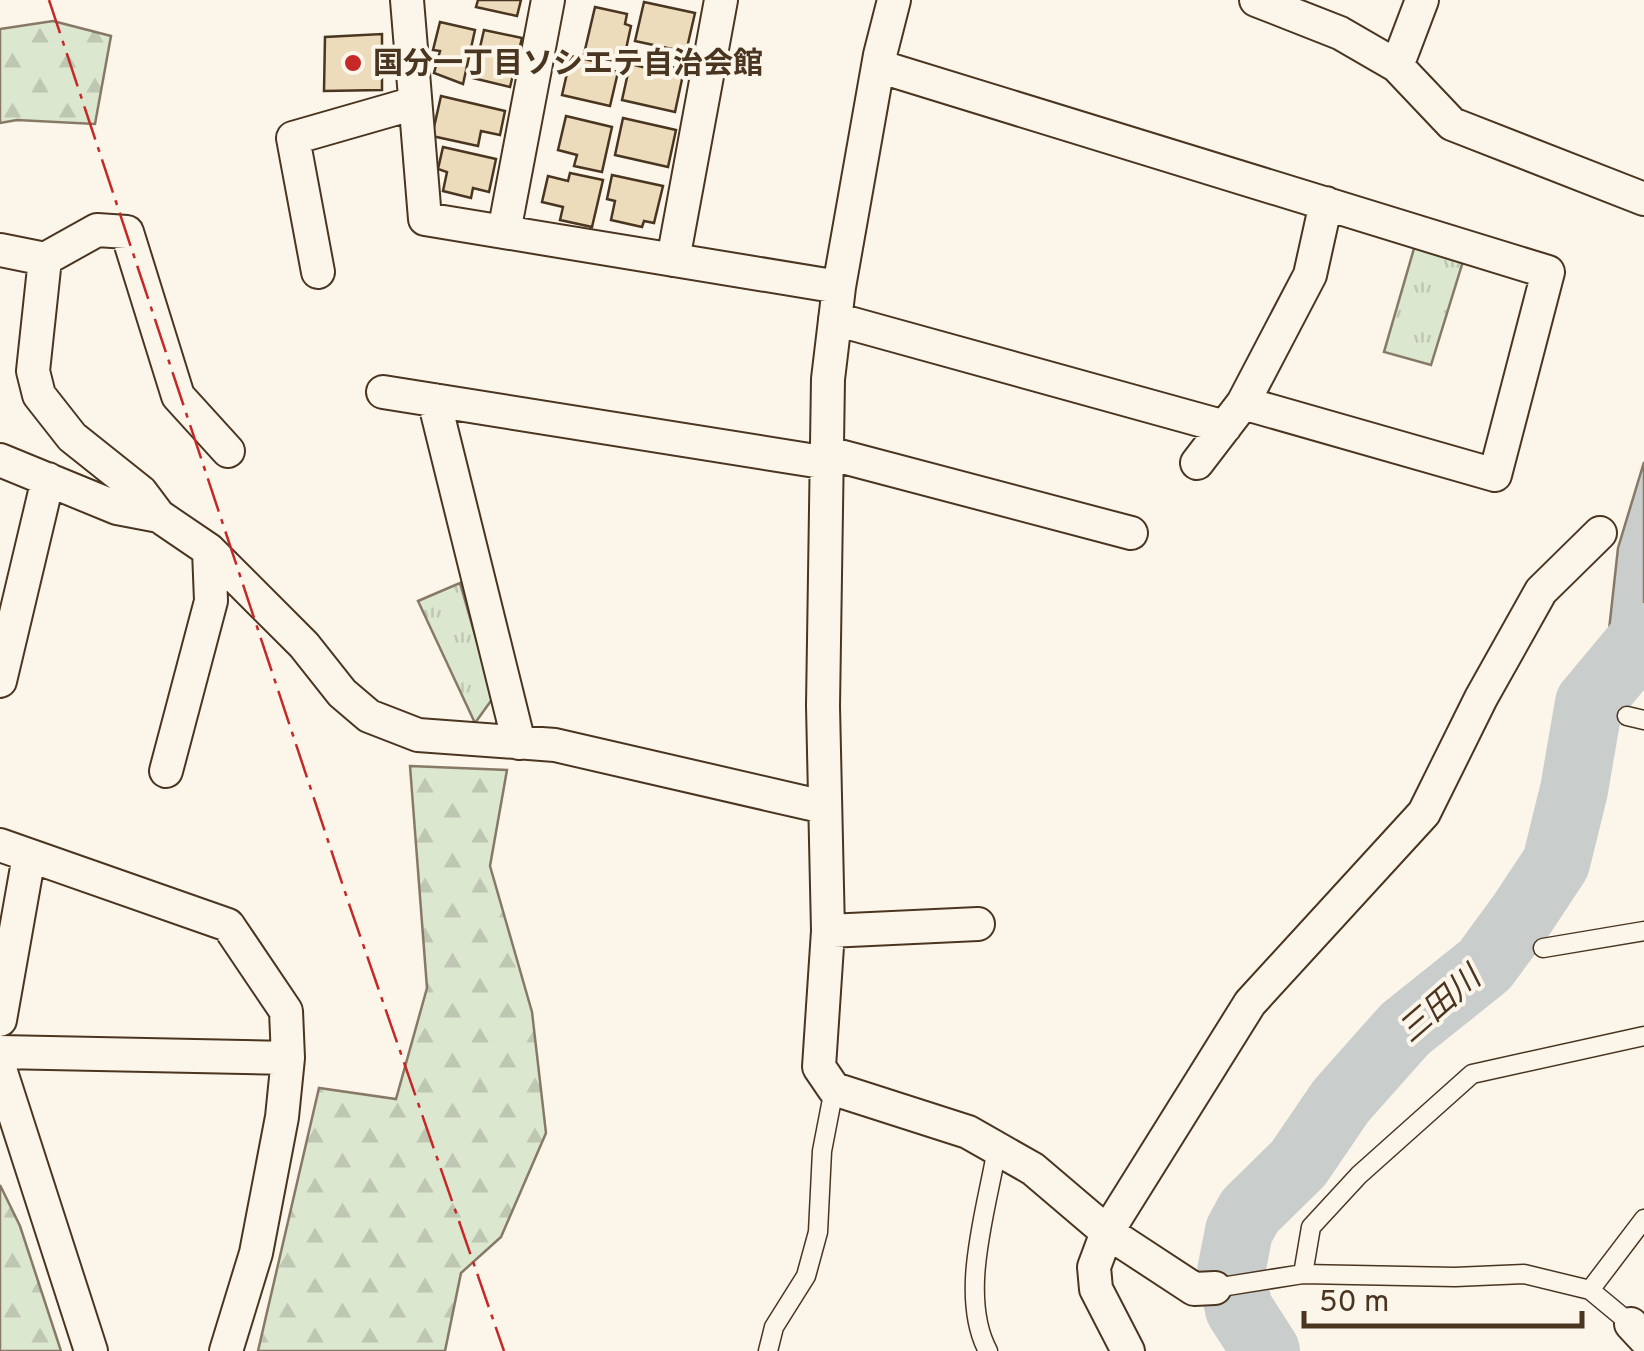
<svg xmlns="http://www.w3.org/2000/svg" width="1644" height="1351" font-family="Overpass,'Noto Sans JP',sans-serif">
<style>
.forest{fill:url(#forest-firs);stroke:#887966;stroke-width:2.5}
.park{fill:url(#park-tufts);stroke:#887966;stroke-width:2.5}
.water{fill:#c9cecd;stroke:#887966;stroke-width:2.5}
.lines{fill:none;stroke-linecap:round;stroke-linejoin:round}
.stream{stroke:#c9cecd;stroke-width:11}
.river{stroke:#c9cecd;stroke-width:68}
.building{fill:#ecdcbc;stroke:#4a3520;stroke-width:2.5}
.lane-casing{stroke:#4a3520;stroke-width:21}
.street-casing{stroke:#4a3520;stroke-width:36}
.lane{stroke:#fbf6e9;stroke-width:18}
.street{stroke:#fbf6e9;stroke-width:32}
.power{stroke:#c62828;stroke-width:2.5;stroke-dasharray:35 8 5 8;stroke-linecap:butt}
.poi-dot{fill:#c62828;stroke:#fbf6e9;stroke-width:4}
.labels{text-anchor:middle;stroke-width:8;stroke-linejoin:round;paint-order:stroke}
.poi-label{font-size:30px;font-weight:bold;fill:#4a3520;stroke:#fbf6e9;text-anchor:start}
.water-label{font-size:32px;font-style:italic;fill:#4a3520;stroke:#fbf6e9}
</style>
<defs>
<pattern id="forest-firs" width="22" height="20" patternUnits="userSpaceOnUse" patternTransform="scale(2.5)"><rect width="22" height="20" fill="#dce7d0"/><path d="M5 1l3.5 6h-7zM16 11l3.5 6h-7z" fill="#bec7b2"/></pattern>
<pattern id="park-tufts" width="24" height="20" patternUnits="userSpaceOnUse" patternTransform="scale(2.5)"><rect width="24" height="20" fill="#dce7d0"/><path d="M3 7l-1-3M5 7V3M7 7l1-3M15 17l-1-3M17 17v-4M19 17l1-3" fill="none" stroke="#bec7b2"/></pattern>
</defs>
<rect width="100%" height="100%" fill="#fbf6e9"/>
<path class="forest" d="M53 21 111 36 95 124 17 120 0 123V29Z
M410 766 507 770 490 866 532 1012 546 1133 501 1237 461 1273 445 1351H258L319 1088 396 1099 427 988Z
M0 1185 20 1226 61 1351H0Z"/>
<path class="park" d="M1415 245 1464 258 1431 365 1384 352Z
M460 583 493 698 475 723 418 601Z"/>
<path class="water" d="M1644 462V627L1630 646 1608 639 1618 548Z"/>
<g class="lines">
<path class="stream" d="M1589 703 1625 631"/>
<path class="river" d="M1266 1351 1239 1309 1231 1272 1239 1231 1250 1211 1298 1164 1341 1101 1405 1029 1485 965 1523 913 1556 863 1574 790 1589 703 1644 637"/>
</g>
<path class="building" d="M478 0H521L517 16 476 7Z
M644 2 695 13 686 52 635 41Z
M595 7 627 14 625 24 631 26 623 63 584 54Z
M440 22 475 30 463 84 434 73 440 51 433 50Z
M484 30 522 38 510 87 473 78Z
M382 34V90L324 91 325 37Z
M571 56 602 63 601 68 618 72 610 106 562 95Z
M652 62 684 70 675 112 622 100 630 64 651 69Z
M441 96 505 111 500 135 481 131 478 146 432 136Z
M566 116 612 127 602 172 574 166 577 155 558 150Z
M623 118 676 130 668 167 615 155Z
M443 147 496 159 489 192 473 188 471 198 443 191 447 172 438 169Z
M570 173 603 180 592 227 560 220 563 207 542 202 548 176 568 181Z
M612 175 663 186 654 223 644 221 642 227 611 220 615 201 607 199Z"/>
<g class="lines">
<defs>
<path id="lane" d="M1627 716 1644 720
M1543 948 1644 931
M1303 1274 1311 1227 1359 1175 1472 1074 1644 1036
M1215 1288 1303 1274 1455 1277 1524 1274 1590 1290 1631 1324
M1590 1290 1644 1219
M768 1351 774 1327 806 1276 818 1232 822 1151 834 1089
M988 1351C958 1295 987 1209 997 1148"/>
<path id="street" d="M407 0 425 219 839 287
M894 0 880 55 839 287 828 379 823 706 828 931 819 1067 834 1089 968 1132 1033 1169 1107 1232 1194 1289 1215 1288
M1256 0 1340 33 1397 66 1452 124 1644 199
M878 66 1548 272 1495 475 1243 403
M1397 66 1422 0
M504 232 548 0
M0 250 45 259 97 230 127 232 178 396 228 451
M45 259 33 371 39 395 72 437 141 492 159 516
M673 260 721 0
M318 272 293 138 415 103
M835 319 1225 427
M383 392 828 463
M434 400 519 743
M828 453 1131 533
M0 460 117 508 159 516 209 550 304 645 342 693 369 716 418 735 555 745 824 807
M1197 463 1243 403 1310 275 1326 203
M0 681 48 479
M166 771 211 601 209 550
M0 845 228 925 286 1011 288 1058 282 1117 256 1253 226 1351
M828 931 978 924
M0 1020 29 856
M0 1052 288 1058
M0 1069 91 1351
M1631 1324 1644 1338
M1128 1351 1096 1289 1094 1267 1107 1232 1250 1003 1424 813 1481 698 1541 591 1600 533"/>
</defs>
<use href="#lane" class="lane-casing"/>
<use href="#street" class="street-casing"/>
<use href="#lane" class="lane"/>
<use href="#street" class="street"/>
<path class="power" d="M49 0 348 901 504 1351"/>
</g>
<circle class="poi-dot" cx="353" cy="63" r="10"/>
<g class="labels">
<g class="poi-label">
<text x="373" y="73">国分一丁目ソシエテ自治会館</text>
</g>
<g class="water-label">
<text transform="translate(1439 1004) rotate(-41)" y="11">三田川</text>
</g>
</g>
<path d="M1304 1311v15h278v-15" fill="none" stroke="#4a3520" stroke-width="5"/>
<text x="1319" y="1311" font-size="30" fill="#4a3520" stroke="#fbf6e9" stroke-width="8" paint-order="stroke">50 m</text>
</svg>
